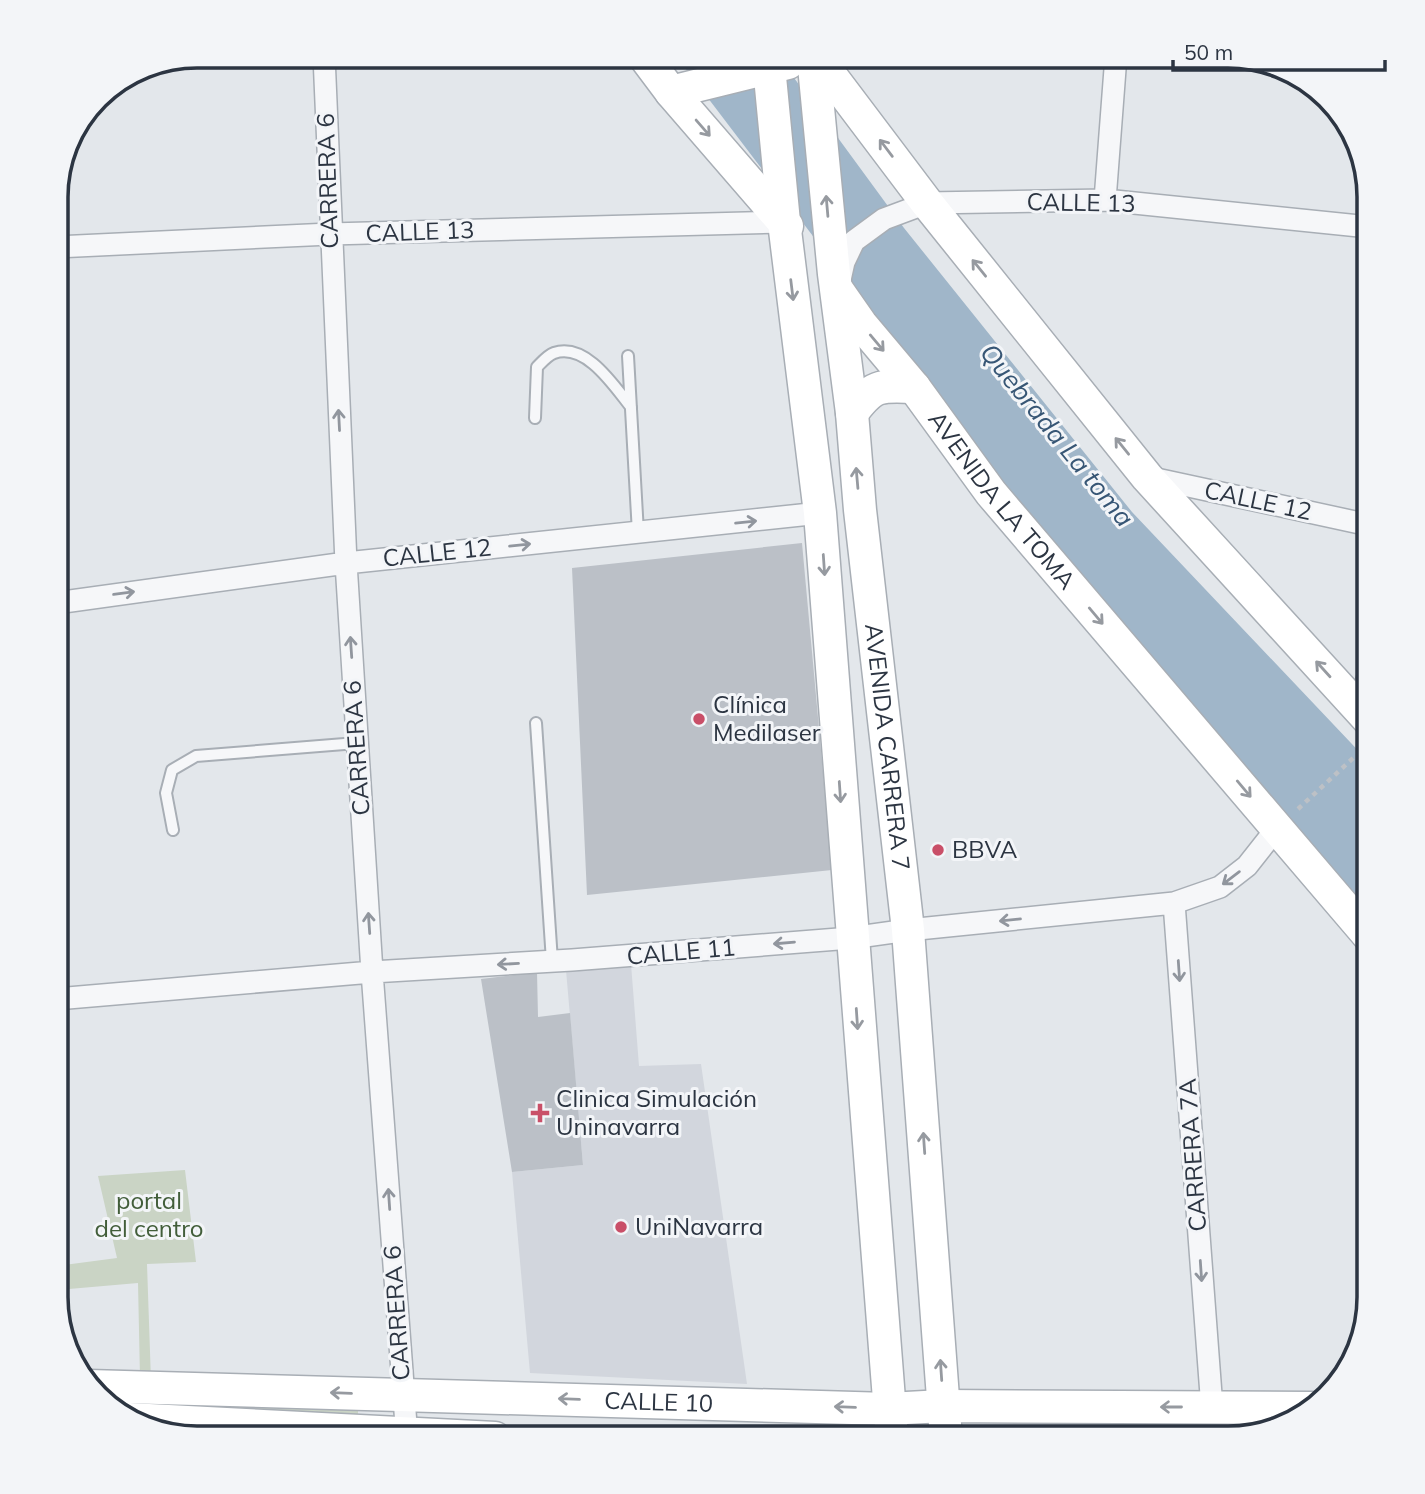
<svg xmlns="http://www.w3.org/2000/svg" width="1425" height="1494" font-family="Mulish,sans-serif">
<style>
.built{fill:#d2d6dd}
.green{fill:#cad4c5}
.water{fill:#a0b6c9}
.building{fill:#bbc0c7}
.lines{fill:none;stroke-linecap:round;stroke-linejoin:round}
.lane-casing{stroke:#a8aeb5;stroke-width:14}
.street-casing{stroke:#a8aeb5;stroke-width:24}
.secondary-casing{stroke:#a8aeb5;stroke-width:35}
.path{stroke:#bdc1c6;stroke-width:4.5;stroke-dasharray:5 5;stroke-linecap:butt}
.lane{stroke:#f6f7f9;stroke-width:10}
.street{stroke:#f6f7f9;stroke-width:21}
.secondary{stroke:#fff;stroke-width:32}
.oneway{stroke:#969aa0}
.oneway2{stroke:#91969e}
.poi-dot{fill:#c94f68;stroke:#f3f5f8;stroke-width:2.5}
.labels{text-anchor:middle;stroke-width:6;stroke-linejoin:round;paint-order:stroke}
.street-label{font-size:24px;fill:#2c3542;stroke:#f3f5f8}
.poi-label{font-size:24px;fill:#2c3542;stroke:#f3f5f8;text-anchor:start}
.park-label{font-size:24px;fill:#425e3a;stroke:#f3f5f8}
.water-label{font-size:26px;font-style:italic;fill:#375675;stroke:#f3f5f8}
.rim{fill:none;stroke:#2c3542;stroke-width:3.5}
</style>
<rect width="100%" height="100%" fill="#e3e7eb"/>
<path class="built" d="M631 964 639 1066 701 1064 747 1384 530 1373 512 1172 583 1165 566 970Z"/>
<path class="green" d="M185 1170 196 1262 147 1264 151 1381 140 1378 138 1283 69 1289 64 1265 117 1258 98 1176Z
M104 1399 358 1401V1422L129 1419Z"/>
<path class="water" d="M676 56H778L904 228 1132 512 1369 762V909L1302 842 990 469Z"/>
<path class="building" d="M802 543 832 870 587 895 572 568Z
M56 890H58L63 936 56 937Z
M537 972 538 1017 570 1013 583 1165 512 1172 481 979Z"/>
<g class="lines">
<defs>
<path id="lane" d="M628 356 638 533
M535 418 537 367C541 363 548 355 554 353 586 342 614 386 631 407
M536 723 552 961
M173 830 166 793 172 770 196 756 357 743"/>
<path id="street" d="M324 56 346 563 372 972 407 1438
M1105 200 1116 56
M56 247 330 234 784 222
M840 280 844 262 854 241 884 219 927 203 1105 200 1369 227
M1147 477 1369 525
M56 603 346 563 820 513
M1358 708 1369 673
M1174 903 1212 1408
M56 999 372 972 572 960 851 938 908 930 1174 903 1220 887 1247 866 1277 828"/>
<g id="secondary">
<path d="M644 56 671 92 787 226"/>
<path d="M768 56 784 222 820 513 892 1438"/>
<path id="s1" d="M813 56 834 274 852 413 860 510 908 930 946 1438"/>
<path d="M816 56 927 203 1147 477 1369 720"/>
<path d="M671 92 788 63"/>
<path id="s2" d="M838 291 861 324 914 387 991 493 1369 936"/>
<path d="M852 413C873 385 879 385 914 387"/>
<path id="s3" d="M89 1386 888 1409 943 1406 1312 1408"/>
<path d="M129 1419 495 1438"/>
</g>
</defs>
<use href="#lane" class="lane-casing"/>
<use href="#street" class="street-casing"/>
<use href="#secondary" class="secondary-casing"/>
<path class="path" d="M1298 809 1364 748"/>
<use href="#lane" class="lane"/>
<use href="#street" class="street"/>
<use href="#secondary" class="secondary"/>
</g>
<defs><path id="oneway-shaft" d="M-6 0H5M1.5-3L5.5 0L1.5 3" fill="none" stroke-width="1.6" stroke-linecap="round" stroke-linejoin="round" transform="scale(1.75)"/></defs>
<g class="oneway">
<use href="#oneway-shaft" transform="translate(703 128) rotate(49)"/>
<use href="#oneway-shaft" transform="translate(886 148) rotate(-127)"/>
<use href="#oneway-shaft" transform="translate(827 206) rotate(-95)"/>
<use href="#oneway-shaft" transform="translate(979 268) rotate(-129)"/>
<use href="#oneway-shaft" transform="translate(792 290) rotate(83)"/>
<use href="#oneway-shaft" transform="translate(877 343) rotate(50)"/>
<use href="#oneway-shaft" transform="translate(1122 446) rotate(-129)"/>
<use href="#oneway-shaft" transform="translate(857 478) rotate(-95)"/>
<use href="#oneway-shaft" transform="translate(824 565) rotate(86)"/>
<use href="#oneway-shaft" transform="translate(1096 616) rotate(50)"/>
<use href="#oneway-shaft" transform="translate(1323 669) rotate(-132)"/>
<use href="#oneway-shaft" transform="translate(1244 789) rotate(50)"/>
<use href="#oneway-shaft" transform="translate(840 792) rotate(86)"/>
<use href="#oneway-shaft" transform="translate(857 1019) rotate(86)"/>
<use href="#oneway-shaft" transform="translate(924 1143) rotate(-94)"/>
<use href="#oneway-shaft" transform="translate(941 1370) rotate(-94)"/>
<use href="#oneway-shaft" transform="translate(341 1393) rotate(-178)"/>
<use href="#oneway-shaft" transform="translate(569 1399) rotate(-178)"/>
<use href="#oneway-shaft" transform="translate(845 1407) rotate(-178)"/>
<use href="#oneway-shaft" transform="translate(1171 1407) rotate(-180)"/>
</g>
<g class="oneway2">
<use href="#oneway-shaft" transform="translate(339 420) rotate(-93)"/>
<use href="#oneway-shaft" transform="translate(746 522) rotate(-6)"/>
<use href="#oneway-shaft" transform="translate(520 545) rotate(-6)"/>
<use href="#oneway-shaft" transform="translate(124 593) rotate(-8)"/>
<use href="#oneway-shaft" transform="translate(351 647) rotate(-94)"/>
<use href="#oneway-shaft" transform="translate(1231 878) rotate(143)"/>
<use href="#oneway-shaft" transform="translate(1010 920) rotate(174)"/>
<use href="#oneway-shaft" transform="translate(369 923) rotate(-94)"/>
<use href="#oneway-shaft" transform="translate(784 943) rotate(175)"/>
<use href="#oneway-shaft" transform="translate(508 964) rotate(177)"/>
<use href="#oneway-shaft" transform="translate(1179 971) rotate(86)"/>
<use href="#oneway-shaft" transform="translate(389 1199) rotate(-94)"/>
<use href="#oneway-shaft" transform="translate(1201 1271) rotate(86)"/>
</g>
<g class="poi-dot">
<circle cx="699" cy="719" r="7"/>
<circle cx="938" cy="850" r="7"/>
<path d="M536.5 1102.5h7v7h7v7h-7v7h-7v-7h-7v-7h7z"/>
<circle cx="621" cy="1227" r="7"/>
</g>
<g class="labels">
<g class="street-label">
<text transform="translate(328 181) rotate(-92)" y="8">CARRERA 6</text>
<text transform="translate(1081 203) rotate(1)" y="8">CALLE 13</text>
<text transform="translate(420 232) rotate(-2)" y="8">CALLE 13</text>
<text dy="8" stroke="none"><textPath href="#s2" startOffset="266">AVENIDA LA TOMA</textPath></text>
<text transform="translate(1258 501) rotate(12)" y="8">CALLE 12</text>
<text transform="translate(437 553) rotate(-6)" y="8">CALLE 12</text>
<text dy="8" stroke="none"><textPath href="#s1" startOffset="695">AVENIDA CARRERA 7</textPath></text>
<text transform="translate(357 748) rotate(-94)" y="8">CARRERA 6</text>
<text transform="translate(681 952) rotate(-5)" y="8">CALLE 11</text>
<text transform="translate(1193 1155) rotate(-94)" y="8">CARRERA 7A</text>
<text transform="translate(397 1313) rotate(-94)" y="8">CARRERA 6</text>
<text dy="8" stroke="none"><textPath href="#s3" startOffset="570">CALLE 10</textPath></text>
</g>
<g class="poi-label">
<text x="713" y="713">Clínica<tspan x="713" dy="28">Medilaser</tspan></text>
<text x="952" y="858">BBVA</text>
<text x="556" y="1107">Clinica Simulación<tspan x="556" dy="28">Uninavarra</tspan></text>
<text x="635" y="1235">UniNavarra</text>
</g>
<g class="park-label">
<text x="149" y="1209">portal<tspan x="149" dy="28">del centro</tspan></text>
</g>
<g class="water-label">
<text transform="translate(1057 435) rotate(51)" y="9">Quebrada La toma</text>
</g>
</g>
<path d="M0 0H1425V1494H0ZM197 68H1228A129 129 0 0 1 1357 197V1297A129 129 0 0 1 1228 1426H197A129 129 0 0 1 68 1297V197A129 129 0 0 1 197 68Z" fill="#f3f5f8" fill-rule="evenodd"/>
<path class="rim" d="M197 68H1228A129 129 0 0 1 1357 197V1297A129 129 0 0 1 1228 1426H197A129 129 0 0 1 68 1297V197A129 129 0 0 1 197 68Z"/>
<path d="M1173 60v10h212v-10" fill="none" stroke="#2c3542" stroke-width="3.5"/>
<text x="1184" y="60" font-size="21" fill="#2c3542" stroke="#f3f5f8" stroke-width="5" paint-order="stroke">50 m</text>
</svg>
